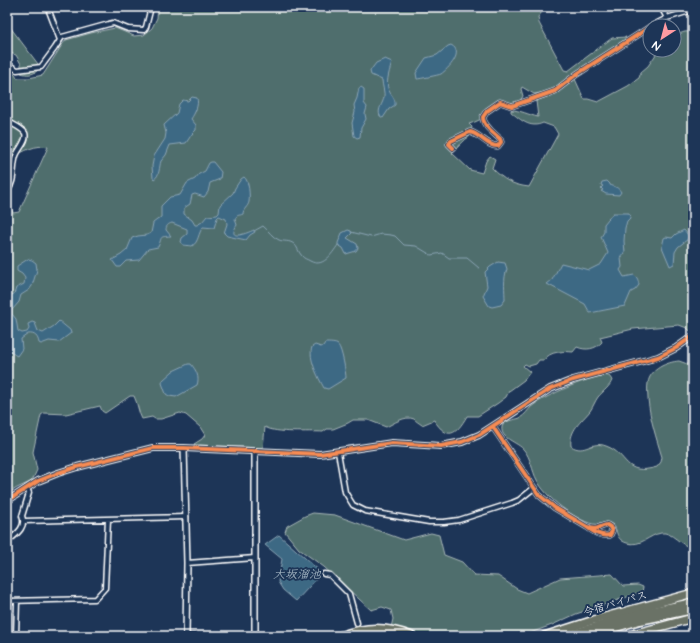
<svg xmlns="http://www.w3.org/2000/svg" width="700" height="643" font-family="'Architects Daughter','Klee One',sans-serif">
<style>
.green{fill:#4f6e6d;stroke:#a7b6b6}
.water{fill:#3e6984;stroke:#8ba5b5}
.lines{fill:none;stroke-linecap:round;stroke-linejoin:round}
.stream{stroke:#8ba5b5;stroke-width:1}
.minor-casing{stroke:#fff;stroke-width:7}
.tertiary-casing{stroke:#fff;stroke-width:8}
.trunk-casing{stroke:#fff;stroke-width:10}
.motorway-casing{stroke:#fff;stroke-width:11}
.minor{stroke:#1d3557;stroke-width:4}
.tertiary{stroke:#1d3557;stroke-width:5}
.trunk{stroke:#6a7266;stroke-width:7}
.motorway{stroke:#6a7266;stroke-width:8}
.cycleway-casing{stroke:#1d3557;stroke-width:6}
.cycleway{stroke:#f68b52;stroke-width:4}
.labels{text-anchor:middle;stroke-width:4;stroke-linejoin:round;paint-order:stroke}
.street-label{font-size:11px;fill:#fff;stroke:#1d3557}
.water-label{font-size:12px;font-style:italic;fill:#b2c3ce;stroke:#1d3557}
</style>
<rect width="100%" height="100%" fill="#1d3557"/>
<filter id="ink" filterUnits="userSpaceOnUse"><feTurbulence type="fractalNoise" baseFrequency=".025" numOctaves="2"/><feDisplacementMap in="SourceGraphic" scale="8" xChannelSelector="R" yChannelSelector="G"/><feConvolveMatrix kernelMatrix="1 2 1 2 8 2 1 2 1" color-interpolation-filters="sRGB"/></filter>
<g filter="url(#ink)">
<path class="green" d="M158 7H546L538 17 539 23 564 70 568 71 612 38 626 37 624 40 551 91 534 94 522 87 521 89 523 96 520 101 512 105 501 101C493 105 495 106 490 112 485 118 476 122 469 124L472 127 470 136C464 140 458 147 452 153L470 170 482 173 486 161 490 156 495 159 492 168C504 180 512 185 529 187L558 134 554 127 543 123C530 129 521 120 511 112V110C520 110 529 115 538 117L536 101 557 93 575 79 584 99H588L598 102 628 86 639 78 641 72 648 66 659 50H674V38C680 33 685 30 693 33V332L689 330 687 328 679 325 633 329 600 337 602 342C596 349 586 351 577 347L573 352C563 351 550 351 544 360H539L536 364 529 366 525 364 523 366 530 372 524 380 509 391 506 397 498 403 478 416H467C456 435 448 441 434 420L422 425C419 423 416 421 414 419 405 415 393 424 386 427L368 420H353L348 423 333 429H327L323 432C309 431 276 434 265 427L263 448 200 445 196 447 194 444 202 439 205 435 200 427 186 415 180 413 161 419H155L152 417 142 419C138 412 138 404 134 396H130L105 413 102 411 100 406 66 414 44 413 41 415 33 452 37 470 32 481 17 488 7 494V203H9L13 213 19 212 48 147C36 144 24 151 13 157L7 182V125L11 120 7 117V69L13 72 17 78H29L43 75 62 45 66 40 91 33 115 28 134 36 144 35 152 28 157 18Z
M7 23 38 64V70C33 75 27 75 21 73V64L16 55 7 52Z
M679 361 693 366V548C680 546 672 531 661 533 649 535 641 547 627 543 613 539 619 526 611 524 605 523 599 525 593 524 575 520 545 497 537 480 532 471 531 458 524 450 518 442 500 439 502 427 504 420 515 420 520 418 525 415 528 410 531 407 538 401 547 397 555 393 566 388 598 373 609 376L612 380C610 387 603 391 598 397 595 401 593 407 590 411 581 422 569 430 571 446 585 455 591 440 606 446 629 454 623 477 657 467L661 462 662 457C656 437 650 419 648 399 648 394 647 388 648 383 650 369 667 362 679 361Z
M313 513 335 515 404 540 431 533 439 535 444 555 462 562 474 575 498 576 517 589 527 593 560 578 612 574 623 586 638 585 643 587 642 592 576 614 552 625 522 636H389L393 619 391 610 382 607 371 610 324 567 299 549 285 532 287 526 305 516Z"/>
<path class="water" d="M451 45C465 52 448 69 441 74 439 75 419 79 417 79L416 73 426 58 437 55 448 46Z
M385 59 392 62C390 70 386 80 388 88 390 95 396 98 395 105L389 109 383 118 380 116C377 109 383 104 384 97 385 93 382 85 382 80L371 75 370 71 376 63Z
M361 87 364 89V103L367 107 365 114 366 119 361 128 360 137 357 138 354 136 352 123 355 112 354 105 357 98 359 88Z
M192 97 197 98C199 105 195 113 191 119L196 125V130L192 134 186 143 170 145 166 155 161 161C159 167 160 176 154 179L153 178 152 166 154 156 165 139 166 133 164 125 177 113 179 104 183 100 188 101Z
M211 162H213L221 172 220 179 210 183 208 192 204 197 195 194 192 195 190 204 184 208V214L192 220 195 225H197L202 222 207 216 217 215 219 213 220 205 233 193 235 188 241 179 244 177C249 180 250 196 249 202 248 207 243 209 243 214 239 216 237 214 235 219L237 225C226 242 247 233 254 230L255 232 250 235 246 240 227 236 224 233 227 224 226 219 219 216 217 218 214 228 203 227C198 233 199 242 192 246L183 245 181 242 182 238 187 234V229L172 223C168 224 166 226 166 230L171 236C158 237 163 236 158 247L148 249 139 260 126 261 120 267H117L112 260 121 255 127 250 132 238 138 236 147 235 151 233 153 223 161 217V206L170 197 180 195 187 183 195 179 199 174 205 171 209 163Z
M607 181 610 184V185C615 187 618 187 621 192L619 195 606 194 601 191 603 190 601 188 603 186 601 185 602 182Z
M613 213H629L630 218 627 221 625 228 624 241 625 253 621 258 622 267 620 270 624 277 634 275C638 278 638 280 639 285L635 290 631 292 625 306 590 313 585 304 547 284 552 280 561 263 589 270 601 264 608 253 601 237 604 232V224Z
M348 230 351 231 352 233 347 238 357 244 358 248 356 251 346 254 343 248 338 245V243L342 233Z
M684 230 689 236 688 239 678 247 675 252 674 264 670 266 662 247 664 238 666 237 672 238 676 234Z
M28 259 32 260 36 263 37 270 32 286 29 290 21 295 19 302 12 310V314L16 319 18 331 22 333 27 332 29 329 28 324 32 322 35 323 38 331 43 333 54 326 59 321 70 330 71 333 59 342 49 341 41 344 39 343C38 337 35 333 28 334L21 339 22 349 17 356C3 349 8 337 8 324 8 315 7 305 7 296L14 294 16 288 24 284 25 278 22 274 17 271V266Z
M498 262 505 263 507 269C503 279 505 290 505 300L501 305 492 307 489 306 483 296 487 286 485 272 490 267Z
M325 343C329 343 336 343 338 345 342 349 346 373 346 378L328 389 324 388C318 377 308 358 312 347L315 345 321 347 323 346Z
M188 364H191C196 370 200 377 197 385L176 397 169 396 166 394 162 383 163 380 173 371Z
M279 535 322 573 296 601 283 590 278 582 282 559 265 545Z"/>
<g class="lines">
<path class="stream" d="M674 14 693 7
M254 231 263 226C269 231 272 237 279 240 284 242 289 240 294 244 298 247 298 252 302 256 304 259 307 259 310 261 323 268 331 255 338 245
M351 232 371 237 381 234 391 235 395 236 404 245 416 246 431 255 442 253 449 258H467L479 268"/>
<defs>
<path id="minor" d="M48 7 49 11 60 40
M661 7 667 18
M652 26 667 18 693 10
M7 63 17 70 41 67 55 48 62 37 109 24 113 23 128 29 144 30 146 27 151 7
M7 121C12 124 22 128 25 133 28 141 18 149 16 156 12 168 16 180 7 192
M453 148 449 144 451 141 470 132C480 134 488 147 498 146L501 142 500 139C494 133 483 126 483 117L487 111 500 102 512 106 555 91 577 74 650 27
M493 427 539 495 555 508 587 527C598 531 597 527 607 525L610 527 612 531 610 535C601 537 594 532 587 527
M338 452 345 492 353 505 365 511 429 522H444L459 520 512 503 519 500 534 488
M24 521 186 517
M7 542C15 535 27 528 22 516L29 493 27 488
M187 563 255 558
M324 574 330 575 349 594 357 623
M7 601 95 599 105 588 108 519
M361 633 367 636
M16 636 17 601
M186 636H206
M387 636 388 629"/>
<path id="tertiary" d="M184 448 187 563 186 636
M255 451V636
M7 501 38 481 58 473 77 467 153 448H184L320 454 392 443 441 446 462 442 479 435 550 389 573 380 658 357 676 348 693 336"/>
<path id="trunk" d="M340 636C366 626 386 626 412 636
M544 636 594 620 693 593
M626 636 693 618"/>
<path id="motorway" d="M566 636 639 614 693 603
M586 636 640 620 693 609"/>
</defs>
<use href="#minor" class="minor-casing"/>
<use href="#tertiary" class="tertiary-casing"/>
<use href="#trunk" class="trunk-casing"/>
<use href="#motorway" class="motorway-casing"/>
<use href="#minor" class="minor"/>
<use href="#tertiary" class="tertiary"/>
<use href="#trunk" class="trunk"/>
<use href="#motorway" class="motorway"/>
<defs>
<path id="cycleway" d="M453 148 449 144 451 141 470 132C480 134 488 147 498 146L501 142 500 139C494 133 483 126 483 117L487 111 500 102 512 106 555 91 577 74 650 27
M493 427 539 495 555 508 587 527C598 531 597 527 607 525L610 527 612 531 610 535C601 537 594 532 587 527
M7 501 38 481 58 473 77 467 153 448H184L320 454 392 443 441 446 462 442 479 435 550 389 573 380 658 357 676 348 693 336"/>
</defs>
<use href="#cycleway" class="cycleway-casing"/>
<use href="#cycleway" class="cycleway"/>
</g>
</g>
<g class="labels">
<g class="street-label">
<text transform="translate(615 603) rotate(-16)" y="4">今宿バイパス</text>
</g>
<g class="water-label">
<text x="297" y="578">大坂溜池</text>
</g>
</g>
<rect width="700" height="643" fill="none" stroke="#1d3557" stroke-width="24"/>
<rect x="12" y="12" width="676" height="619" fill="none" stroke="#fff" stroke-width="1.5" filter="url(#ink)"/>
<g transform="translate(662 38) rotate(216)"><circle r="19" fill="#1d3557" stroke="#77869a"/>
<path d="M0-3L7 15L0 10L-7 15Z" fill="#ff9aa2"/>
<text y="-6" font-size="11" font-weight="bold" text-anchor="middle" fill="#ffffff">N</text>
</g>
</svg>
